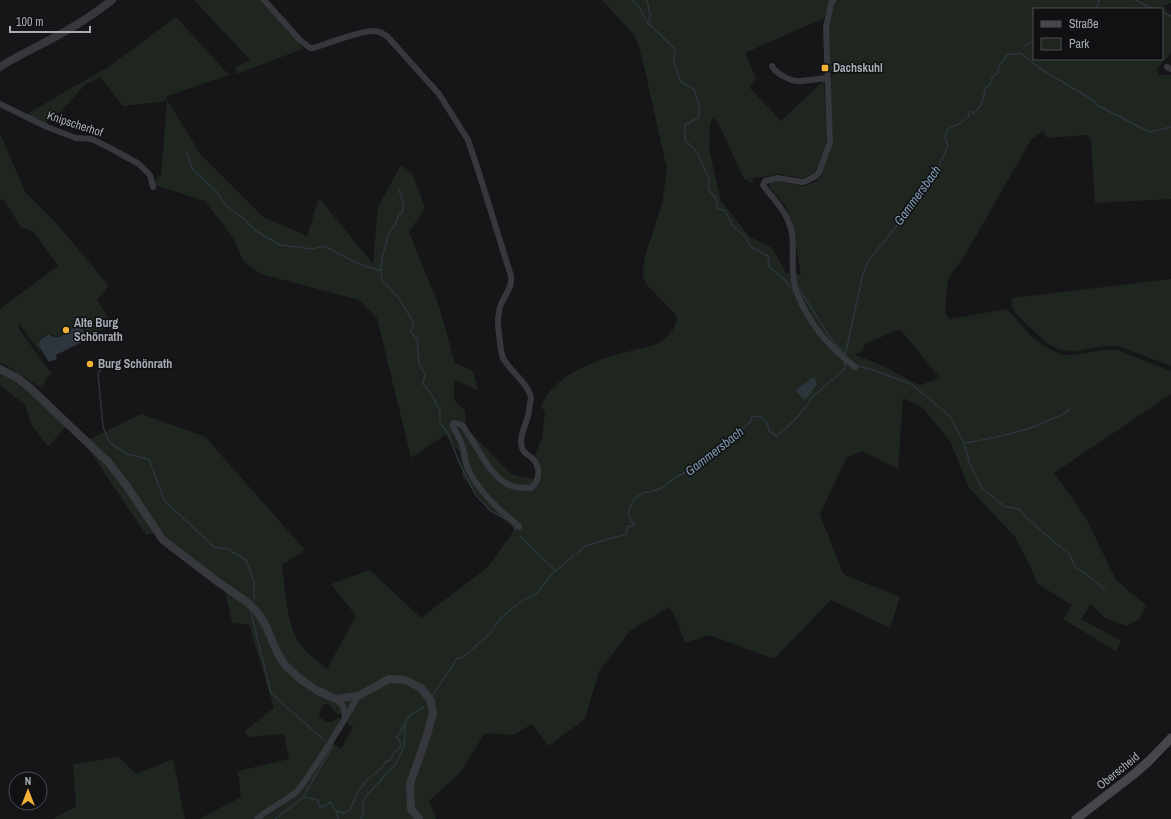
<svg xmlns="http://www.w3.org/2000/svg" width="1171" height="819" font-family="'Archivo Narrow',sans-serif">
<style>
.green{fill:#1e261f;fill-rule:evenodd}
.water{fill:#2c353c}
.lines{fill:none;stroke-linecap:round;stroke-linejoin:round}
.stream{stroke:#2c353c;stroke-width:1.5}
.minor{stroke:#37383d;stroke-width:6}
.tertiary{stroke:#37383d;stroke-width:8}
.secondary{stroke:#45474d;stroke-width:9}
.poi-dot{fill:#f2b134;stroke:#111113;stroke-width:1.5}
.labels{text-anchor:middle;stroke-width:3;stroke-linejoin:round;paint-order:stroke}
.poi-label{font-size:12px;font-weight:bold;fill:#a8adb8;stroke:#111113;text-anchor:start}
.street-label{font-size:12px;fill:#a8adb8;stroke:#111113}
.water-label{font-size:13px;font-style:italic;fill:#7f9bb3;stroke:#111113}
</style>
<rect width="100%" height="100%" fill="#161618"/>
<path class="green" d="M194 0H261L298 40 303 49 236 74 235 67 250 60Z
M602 0H831L829 3 824 18 745 53 756 78 749 87 781 121 824 80 827 143 818 167 813 175 802 178 777 174 763 177 751 178 755 184 744 179 720 127 714 117 710 124 709 149 721 201 750 237 772 248 786 273 801 275 792 222 785 205 770 188 769 182 777 181 803 186 818 181 833 144 830 79 834 73 830 70C829 47 824 20 838 0H1171V3L1162 6 1171 15V52L1167 59 1164 60 1157 69 1159 75H1171V199L1095 203 1091 139 1087 135 1047 138 1043 131 1031 140 965 255 948 279 945 312 949 319 1007 309 1033 338 1051 350 1063 355H1072L1103 350H1117L1171 371V394L1054 473 1086 518 1116 580 1146 605 1140 618 1127 626 1105 618 1091 604 1081 619 1121 641 1116 651 1063 619 1072 605 1038 584 1027 560 1015 537 969 488 951 443 923 408 903 398 898 469 862 451 847 457 820 514 843 574 900 597 890 628 831 600 774 659 709 635 685 643 678 623 669 607 630 631 599 671 585 719 549 746 532 724 513 735 485 733 460 773 429 801 436 819H199L241 797 238 771 289 759 284 734 248 737 245 731 274 708 249 625 232 623 223 582 166 539 162 530 146 535 84 442 141 414 206 437 221 455 305 550 282 565C285 587 287 623 298 641 305 652 317 661 327 669L356 616 331 584 370 570 421 618 488 567 515 529 485 504 462 476 460 453 445 435 411 458 377 318 359 300 261 274 243 261 233 238 205 201 152 184 161 175 167 101 123 106 100 77 85 85 61 111 45 124 25 115 108 67 176 17 229 75 167 96V100L201 155 263 217 307 236 319 198 373 264 378 207 401 165 412 173 425 208 409 232 439 306 455 363 473 371 478 390 454 380V400L465 411 466 428 511 474 523 477 537 479 533 459 542 438 545 413 541 406C544 400 548 392 553 388 581 360 621 354 658 344 667 338 679 327 676 315L648 286 643 277V267L646 253 662 204 667 169 643 62 638 44 635 36ZM1034 9H1162V59H1034ZM900 329 940 378 920 385 921 386 879 364 855 355 862 351 865 344ZM325 704C332 704 333 710 337 714H343L342 719C337 717 336 718 333 722 328 722 322 721 319 716 319 712 321 707 325 704ZM346 723 353 727 341 749 334 744 335 742H333L337 735H339Z
M0 133 25 192 56 223 109 286 97 300 111 322 91 337 83 328 74 327C64 333 59 341 49 333L40 339 38 345 41 350 39 351 18 322 19 329 52 374 48 376 42 388 0 362V309L58 266 33 231 21 227 3 199 0 200Z
M1171 279V366L1118 346H1103L1074 352 1063 350 1055 348 1046 342 1026 324 1014 311 1011 304 1012 298Z
M0 371 26 386 67 425 48 447 31 424 25 405 0 385Z
M119 757 136 774 173 759 185 819H53L76 806 73 764Z"/>
<path class="water" d="M74 327 83 329 86 337 80 343 56 355 57 359 49 362 38 345 41 339 49 334C59 342 65 333 74 327Z
M813 377H814L817 384 807 398 804 399 796 392V390Z"/>
<g class="lines">
<path class="stream" d="M631 0 639 7 648 24
M647 0 650 14 649 24 675 49 674 64 681 82 694 89 699 105V117L685 125V140L696 151 709 178 708 189 716 198 717 208 725 211 734 228 745 236 751 247 768 256 769 267 784 279 790 287
M1136 0 1153 9
M1094 9 1097 7 1099 0
M1162 12 1171 16
M1025 46 1034 40
M1006 55 1021 53 1039 68 1093 100 1097 105 1149 132 1171 127
M186 152 193 170 217 192 225 205 243 218 256 231 280 245 313 249 324 246 359 264 381 271 382 280 398 297 414 323 411 332 417 339 419 364 425 374 423 384 432 395 440 411V423L448 433 459 462 475 494 491 511 507 520
M381 271 382 258 389 233 396 223 397 218 403 211V203L399 190
M800 290 831 339 845 354
M845 356 863 273 869 260 912 207 927 183 936 172 948 146 945 137 948 129 959 124 969 116 968 113 971 111 973 113 981 106 986 87 990 85 992 78 998 73 999 66 1004 60 1007 54
M858 366 873 370 911 384 950 416 964 443 970 465 982 488 1004 506 1019 509 1029 520 1053 541 1068 552 1076 568 1085 573 1105 590
M102 368 98 373 103 427 110 443 127 454 149 459 164 500 214 547 228 549 246 560 254 582V600
M964 443C995 438 1026 432 1054 418 1060 416 1065 414 1070 409
M513 524 515 530
M521 537 556 571
M577 553 585 546 626 534 628 526H634L635 524 632 523 628 512 634 499 644 492C652 493 665 488 670 481L710 458 721 444 733 438 739 431 750 423 752 417 760 416 767 422 769 431 777 436C789 425 804 413 811 398L846 368 844 362
M251 613 271 693 325 741
M432 696 452 667 456 659 462 658 491 633 496 624 503 616 523 600 535 595 538 592 551 575 574 555
M304 796 307 790 332 747
M336 811 338 819
M275 819 304 797 318 800 320 807 325 806 330 802 336 811 344 813 350 810 359 790 368 779 382 768 385 762 392 759V754L399 749 401 744 397 737 410 715 424 707
M361 819 363 815V802L366 796 396 764 404 747 405 724"/>
<path class="minor" d="M264 0 300 40 310 48H314C328 43 362 30 375 31 380 31 383 34 387 36L439 94 468 140 479 173 511 276C513 288 503 297 500 307 499 312 498 317 498 322 498 329 501 353 503 358 510 371 529 384 531 398 531 400 530 402 530 404 529 409 529 414 527 419 524 429 519 438 522 448 524 454 529 455 533 459 541 468 540 480 531 488 524 488 516 488 509 485 490 476 480 451 468 434 466 432 465 428 463 426 460 424 457 423 454 423L453 426C456 433 461 440 463 448 465 455 465 463 468 469 475 483 487 498 498 508 505 515 513 520 519 527
M834 0 831 4 826 27 830 143 819 172 816 176 806 181 802 182 777 178 765 181 763 185C772 198 784 208 789 223 795 237 792 256 793 272 794 278 794 287 797 293 808 322 830 348 855 367
M772 66C775 73 789 80 796 81 806 81 817 79 827 78
M1167 67 1171 69
M0 104 47 127 76 138 92 139 110 148 139 164 150 175 153 187
M336 699 343 706 345 717
M257 819C269 808 285 802 297 791 303 785 308 776 313 769 329 745 344 721 358 696"/>
<path class="tertiary" d="M0 67C23 52 48 42 71 28 85 20 99 10 112 0
M0 369 16 377 29 387 109 463 126 485 163 540 218 582 247 602 258 613 265 624 277 652 285 665 299 678 316 690 336 699 358 696 389 679 405 680 421 688 431 701 433 713 427 735 410 784 411 809 419 819"/>
<path class="secondary" d="M1076 819 1133 775 1149 761 1171 738"/>
</g>
<g class="poi-dot">
<rect x="821" y="64" width="8" height="8" rx="2"/>
<circle cx="66" cy="330" r="4"/>
<circle cx="90" cy="364" r="4"/>
</g>
<g class="labels">
<g class="poi-label">
<text x="833" y="72">Dachskuhl</text>
<text x="74" y="327">Alte Burg<tspan x="74" dy="14">Schönrath</tspan></text>
<text x="98" y="368">Burg Schönrath</text>
</g>
<g class="street-label">
<text transform="translate(75 124) rotate(18)" y="4">Knipscherhof</text>
<text transform="translate(1118 771) rotate(-39)" y="4">Oberscheid</text>
</g>
<g class="water-label">
<text transform="translate(917 195) rotate(-54)" y="5">Gammersbach</text>
<text transform="translate(714 451) rotate(-38)" y="5">Gammersbach</text>
</g>
</g>
<rect x="1033" y="8" width="130" height="52" fill="#111113" stroke="#4d4f55"/>
<rect x="1041" y="21" width="20" height="6" fill="#45474d" stroke="#4d4f55"/>
<text x="1069" y="28" font-size="12" fill="#a8adb8">Straße</text>
<rect x="1041" y="38" width="20" height="12" fill="#1e261f" stroke="#4d4f55"/>
<text x="1069" y="48" font-size="12" fill="#a8adb8">Park</text>
<g transform="translate(28 791)"><circle r="19" fill="#111113" stroke="#4d4f55"/>
<path d="M0-3L7 15L0 10L-7 15Z" fill="#f2b134"/>
<text y="-6" font-size="11" font-weight="bold" text-anchor="middle" fill="#a8adb8">N</text>
</g>
<path d="M10 26v6h80v-6" fill="none" stroke="#a8adb8" stroke-width="2"/>
<text x="16" y="26" font-size="12" fill="#a8adb8" stroke="#111113" stroke-width="3" paint-order="stroke">100 m</text>
</svg>
